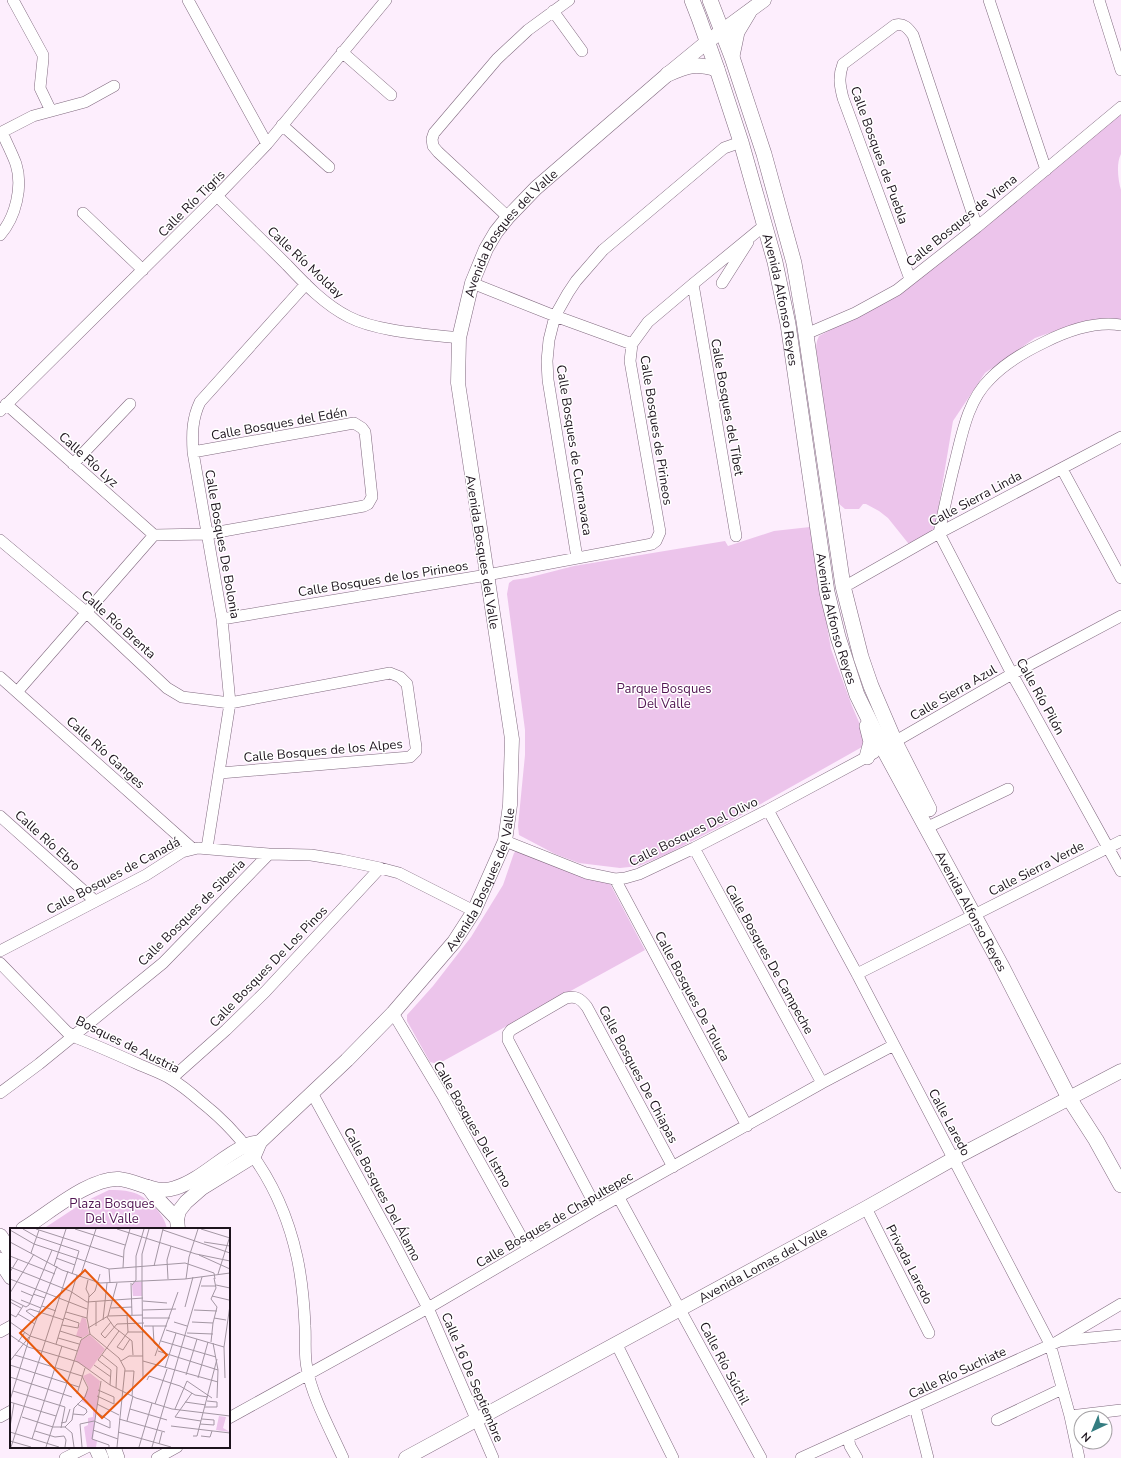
<svg xmlns="http://www.w3.org/2000/svg" width="1121" height="1458" font-family="'Nunito Sans',sans-serif">
<style>
.green{fill:#ecc4eb}
.lines{fill:none;stroke-linecap:round;stroke-linejoin:round}
.minor-casing{stroke:#806a7f;stroke-width:12}
.tertiary-casing{stroke:#806a7f;stroke-width:15}
.secondary-casing{stroke:#806a7f;stroke-width:16}
.minor{stroke:#fff;stroke-width:11}
.tertiary{stroke:#fff;stroke-width:14}
.secondary{stroke:#fff;stroke-width:15}
.labels{text-anchor:middle;stroke-width:3;stroke-linejoin:round;paint-order:stroke}
.street-label{font-size:13px;fill:#1c131c;stroke:#fff}
.park-label{font-size:13px;fill:#521653;stroke:#fff}
.inset-road{fill:none;stroke:#a396a3;stroke-width:1}
.view{fill:#e8590c;fill-opacity:0.15;stroke:#e8590c;stroke-width:2}
.inset-edge{fill:none;stroke:#1c131c;stroke-width:2}
</style>
<rect width="100%" height="100%" fill="#fdeefd"/>
<path class="green" d="M1121 113V154C1116 163 1118 180 1121 190V321L1069 326 1035 338 985 373 953 421 934 534 916 547 908 543 888 518 879 511 866 504H863L859 509H845L838 503 837 497 816 348 817 341 819 336 892 297Z
M810 527 831 649 852 706 865 736V742L862 747 727 823 667 854 639 866 620 868 579 863 555 854 519 835 518 826 525 755V730L507 594 509 583 513 580 527 578 574 566 725 541 728 546 774 531Z
M518 850 608 880 645 950 438 1064 430 1062 407 1021V1015L433 986 471 937 503 885 514 853Z
M109 1190C116 1190 124 1190 131 1192 146 1195 165 1214 167 1229H43L84 1202Z"/>
<g class="lines">
<defs>
<path id="minor" d="M13 0 43 55V59L40 88 51 111
M188 0 267 144
M989 0 1046 170
M1099 0 1121 70
M553 11 582 51
M342 52 391 95
M282 125 329 167
M0 133 33 116 85 102 114 86
M217 196C240 219 264 242 287 265 305 284 325 305 349 317 378 332 427 334 459 338
M83 213 143 270
M508 217 438 152 433 146 432 139 434 133 497 59 528 30 569 0
M0 235C16 217 23 186 16 164 12 153 6 142 2 132
M910 279 843 98C840 86 838 77 843 64L895 25C904 23 908 28 913 35L977 227
M472 283 555 316 632 344
M722 283 748 242
M693 284 736 536
M1121 325C1095 321 1069 330 1045 342 1026 351 1005 363 990 379 968 400 962 434 955 462 949 485 944 509 939 533L1012 674 1121 871
M806 334 855 313 897 290 977 227 1121 107
M6 404 154 535
M0 411 217 196 267 144 386 0
M73 464 130 404
M1062 469 1121 578
M154 535 207 534 364 506 368 504 372 497 365 432 362 428 354 423 193 452
M0 540 86 612 167 688 182 697 230 703 390 673 400 677 407 684 416 747V751L410 757 220 773
M577 558 548 380 547 361 549 340 555 316 568 293 576 281 603 250 724 148 741 142
M843 586 851 583 939 533 1121 437
M222 619 487 575 652 544 656 541 660 532 630 361 632 344 648 322 693 284 765 225
M0 677 193 849
M17 692 154 535
M889 745 1012 674 1121 616
M768 810 857 974 1050 1344 1070 1416 1079 1458
M0 816 95 901
M928 827 1008 789
M505 841 586 873 615 879 625 878 639 874 694 848 768 810 874 753
M207 848 230 703 222 619 193 452C192 433 192 419 200 402L306 284
M694 848 822 1083
M615 879 747 1126
M0 951 146 875 182 852 198 848 269 854 311 855 342 860 380 868 399 873 474 911
M0 963 67 1032 77 1038C98 1046 118 1055 138 1064 149 1069 161 1073 171 1079 181 1085 191 1093 200 1101 251 1141 283 1193 297 1257 302 1280 304 1303 305 1326 306 1340 304 1355 307 1368 312 1397 331 1431 343 1458
M857 974 1121 841
M393 1013 444 1098 528 1249
M171 1079 226 1030 265 992 380 868
M0 1093 39 1064 163 963 269 854
M312 1093 394 1243 428 1308 493 1458
M619 1198 761 1458
M866 1208 929 1333
M597 1209 508 1040V1034L511 1030 566 998C576 996 580 998 587 1007L673 1167
M0 1332 11 1326
M1059 1341 1121 1335
M616 1343 673 1458
M915 1407 928 1458
M1070 1416 1121 1410
M0 1417 11 1411
M229 1418 428 1308 597 1209 822 1083 894 1045
M997 1420 1062 1389
M848 1437 850 1446 857 1458
M65 1458 87 1447
M157 1458 177 1447
M801 1458 1057 1342 1121 1304"/>
<g id="tertiary">
<path d="M148 1187 154 1195 177 1219"/>
<path d="M23 1229C48 1214 90 1177 119 1179 138 1181 156 1195 175 1188 201 1180 221 1157 245 1146 250 1143 255 1143 260 1142"/>
<path id="s1" d="M178 1229 177 1219 179 1211 186 1202 202 1188 254 1156 260 1142 347 1060 393 1013 454 942 474 911 505 841 510 805 512 739 458 383 459 338 472 283 486 249 496 232 508 217 536 188 668 74 707 42 764 0"/>
<path id="s2" d="M406 1458 866 1208 953 1159 1121 1071"/>
</g>
<g id="secondary">
<path id="s3" d="M692 0 699 18 717 69 741 142 775 262 788 324 827 592 838 637 857 695 883 748 1001 965 1069 1098 1096 1140 1121 1185"/>
<path d="M710 0 732 57 764 154 794 263 804 321 843 586 861 657 871 686 895 742 929 809"/>
<path d="M732 56 737 32 749 12"/>
<path d="M668 74C689 65 695 63 717 69"/>
<path d="M867 726 871 742 867 757"/>
<path d="M0 1236 11 1253"/>
<path d="M0 1260 11 1277"/>
<path d="M96 1447 101 1458"/>
<path d="M113 1447 117 1458"/>
</g>
</defs>
<use href="#minor" class="minor-casing"/>
<use href="#tertiary" class="tertiary-casing"/>
<use href="#secondary" class="secondary-casing"/>
<use href="#minor" class="minor"/>
<use href="#tertiary" class="tertiary"/>
<use href="#secondary" class="secondary"/>
</g>
<g class="labels">
<g class="street-label">
<text transform="translate(880 155) rotate(70)" y="5">Calle Bosques de Puebla</text>
<text transform="translate(191 203) rotate(-45)" y="5">Calle Río Tigris</text>
<text transform="translate(961 220) rotate(-39)" y="5">Calle Bosques de Viena</text>
<text dy="5" stroke="none"><textPath href="#s1" startOffset="1147">Avenida Bosques del Valle</textPath></text>
<text transform="translate(306 262) rotate(43)" y="5">Calle Río Molday</text>
<text dy="5" stroke="none"><textPath href="#s3" startOffset="313">Avenida Alfonso Reyes</textPath></text>
<text transform="translate(728 407) rotate(80)" y="5">Calle Bosques del Tíbet</text>
<text transform="translate(279 423) rotate(-10)" y="5">Calle Bosques del Edén</text>
<text transform="translate(657 430) rotate(81)" y="5">Calle Bosques de Pirineos</text>
<text transform="translate(575 450) rotate(81)" y="5">Calle Bosques de Cuernavaca</text>
<text transform="translate(89 459) rotate(42)" y="5">Calle Río Lyz</text>
<text transform="translate(975 498) rotate(-28)" y="5">Calle Sierra Linda</text>
<text transform="translate(223 544) rotate(80)" y="5">Calle Bosques De Bolonia</text>
<text transform="translate(483 552) rotate(81)" y="5">Avenida Bosques del Valle</text>
<text transform="translate(383 578) rotate(-9)" y="5">Calle Bosques de los Pirineos</text>
<text dy="5" stroke="none"><textPath href="#s3" startOffset="637">Avenida Alfonso Reyes</textPath></text>
<text transform="translate(119 624) rotate(42)" y="5">Calle Río Brenta</text>
<text transform="translate(953 692) rotate(-30)" y="5">Calle Sierra Azul</text>
<text transform="translate(1041 696) rotate(61)" y="5">Calle Río Pilón</text>
<text transform="translate(323 750) rotate(-5)" y="5">Calle Bosques de los Alpes</text>
<text transform="translate(106 752) rotate(42)" y="5">Calle Río Ganges</text>
<text transform="translate(693 831) rotate(-26)" y="5">Calle Bosques Del Olivo</text>
<text transform="translate(48 840) rotate(42)" y="5">Calle Río Ebro</text>
<text transform="translate(1036 868) rotate(-27)" y="5">Calle Sierra Verde</text>
<text transform="translate(113 875) rotate(-28)" y="5">Calle Bosques de Canadá</text>
<text dy="5" stroke="none"><textPath href="#s1" startOffset="475">Avenida Bosques del Valle</textPath></text>
<text dy="5" stroke="none"><textPath href="#s3" startOffset="961">Avenida Alfonso Reyes</textPath></text>
<text transform="translate(191 912) rotate(-45)" y="5">Calle Bosques de Siberia</text>
<text transform="translate(770 959) rotate(61)" y="5">Calle Bosques De Campeche</text>
<text transform="translate(268 966) rotate(-46)" y="5">Calle Bosques De Los Pinos</text>
<text transform="translate(693 996) rotate(62)" y="5">Calle Bosques De Toluca</text>
<text transform="translate(128 1044) rotate(26)" y="5">Bosques de Austria</text>
<text transform="translate(639 1074) rotate(62)" y="5">Calle Bosques De Chiapas</text>
<text transform="translate(950 1122) rotate(62)" y="5">Calle Laredo</text>
<text transform="translate(473 1124) rotate(60)" y="5">Calle Bosques Del Istmo</text>
<text transform="translate(383 1194) rotate(62)" y="5">Calle Bosques Del Álamo</text>
<text transform="translate(554 1219) rotate(-30)" y="5">Calle Bosques de Chapultepec</text>
<text dy="5" stroke="none"><textPath href="#s2" startOffset="406">Avenida Lomas del Valle</textPath></text>
<text transform="translate(910 1264) rotate(63)" y="5">Privada Laredo</text>
<text transform="translate(725 1363) rotate(62)" y="5">Calle Río Súchil</text>
<text transform="translate(957 1372) rotate(-25)" y="5">Calle Río Suchiate</text>
<text transform="translate(473 1377) rotate(67)" y="5">Calle 16 De Septiembre</text>
</g>
<g class="park-label">
<text x="664" y="693">Parque Bosques<tspan x="664" dy="15">Del Valle</tspan></text>
<text x="112" y="1208">Plaza Bosques<tspan x="112" dy="15">Del Valle</tspan></text>
</g>
</g>
<g transform="translate(10 1228)">
<rect width="220" height="220" fill="#fdeefd"/>
<path d="M209 188 216 189 213 200 220 204 206 202Z" fill="#ecc4eb"/>
<path d="M125 54H132V68H123L122 57ZM72 89 76 91 79 106 72 110 66 108ZM80 107 95 121 80 142 65 133 71 112ZM80 145 90 153 83 211 87 213 86 219H77L74 199 78 197V190L83 189V180L71 173 79 160 73 148Z" fill="#ecc4eb"/>
<path class="inset-road" d="M13 1 27 9 69 23 62 46M26 1 113 29M65 1 115 17M107 1 186 26 220 33M191 1 220 10M0 2 24 16 99 41 175 35 204 45 205 51M153 2 220 25M0 14 52 42 90 55 175 51 220 45M194 14 220 18M21 25 29 2M189 27 220 41M0 28 45 46M46 30 65 37M44 38 56 1M144 38 153 1M0 39 60 63 77 74 133 70M113 40 114 22 120 1M99 41 100 55M0 44 8 31M208 46 220 8M70 49 86 1M0 51 77 81M158 51 157 32 161 18M176 51 179 29 188 1M78 52 76 61 79 67 77 90 80 106 109 130 115 141 107 219M132 53 133 150M132 53V26L139 1M121 55 122 87M122 57 126 52V28L134 1M206 57 220 60M191 58H206M11 63 23 68M0 65 24 26M23 66 35 70M202 68 219 72M79 69 85 63 90 46M0 71 16 79 19 77 42 22M11 72 31 80M133 73 157 75M0 74 11 80M32 78 46 83M175 79 183 49M101 80 122 79M133 82 166 81M184 82 207 83M56 84 77 90M0 86 6 89 13 78M8 86 25 96M117 87 118 104M98 88 133 87M97 89 104 99 122 113 123 127M133 90H160M204 90 216 92M27 91 16 83 20 81 54 92M93 92 97 55M0 94 20 108 67 123M101 94 91 106 95 110 107 96 134 95M164 94 177 98M182 94 203 95M52 97 68 100 69 95 54 90M86 98V74M134 98H157M143 98 144 115 149 119M78 100 98 88 107 55M156 102 214 119M50 103 72 110M118 104 107 119 113 122 120 111M118 104H134M177 105 203 106M0 107 18 119 68 134 100 157 126 170 162 181 220 188M48 110 69 116M151 113 206 129M8 114 15 104M201 114 203 95 207 79 201 71 206 60 204 50M203 115 208 142 207 170M46 116 67 47M148 123 208 142M5 127 72 148 78 160 75 169 64 180 62 192 55 199H43L12 189M92 127 107 139 106 160M145 128 168 64M0 133 19 109M111 133 119 128H133M133 133 208 154M0 137 69 159M84 137 101 149M155 140 166 105M115 143H124L122 168M176 147 187 111M0 149 62 169M188 150 198 114M215 150 214 119 220 77M137 152 139 148 170 158 185 167 198 169M91 153 82 211 99 217V219M100 157 101 142 88 132 109 103M3 163 55 179 51 200M182 165 165 189 191 193M67 166 75 140M87 168 104 176V169L88 162M0 172 20 108 47 38M0 174 46 188M175 174 196 177M87 176 109 187M145 176 157 141M195 179H207V174L197 173M120 181 157 192M165 181 177 153 202 170M63 186 74 187 77 184 76 181 67 176M109 191 155 204M117 193 123 168M51 195 56 194 60 181M70 196 84 193 100 200V193L86 184M70 196 72 219M190 196 204 197V192L192 191M161 198 220 205M0 199 4 175M55 199 62 205 64 219M83 202 108 211M25 203 45 209 54 208 56 212 55 219M0 204 49 219M108 204 161 219M183 208H187L207 131M191 208 200 209 202 203M22 211 52 118M0 213 21 219M149 216 152 204M1 219 58 43M36 219 71 112 80 106M129 219 142 175M142 219 192 49"/>
<path class="view" d="M75 42 157 127 92 190 10 105Z"/>
<rect width="220" height="220" class="inset-edge"/>
</g>
<g transform="translate(1093 1430) rotate(224)"><circle r="19" fill="#ffffff" stroke="#a4a1a4"/>
<path d="M0-3L7 15L0 10L-7 15Z" fill="#347d81"/>
<text y="-6" font-size="11" font-weight="bold" text-anchor="middle" fill="#1c131c">N</text>
</g>
</svg>
